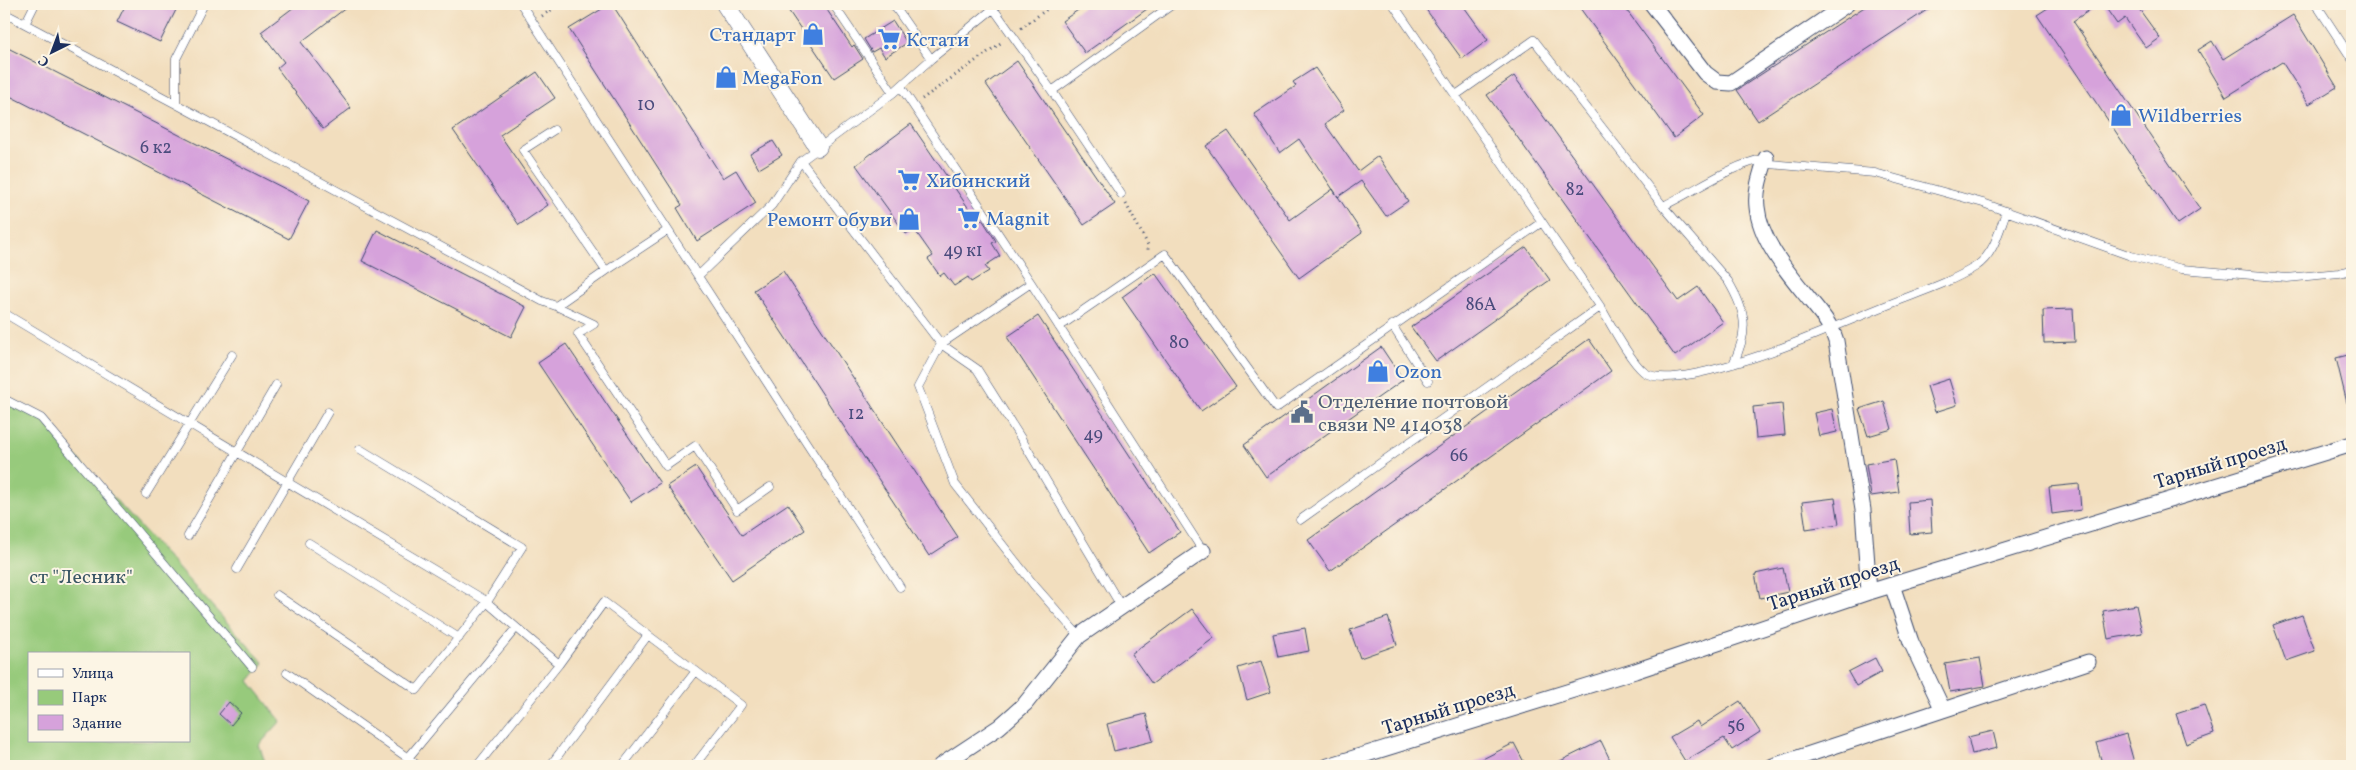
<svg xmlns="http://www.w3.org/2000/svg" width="2356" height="770" font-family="Vollkorn,serif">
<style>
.green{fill:#97ca7b;stroke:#597c6c;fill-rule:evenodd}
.building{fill:#d6a2db}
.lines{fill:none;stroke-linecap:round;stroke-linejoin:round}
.service-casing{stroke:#3b496c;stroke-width:9}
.minor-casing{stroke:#3b496c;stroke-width:17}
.tertiary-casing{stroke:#3b496c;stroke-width:19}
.path{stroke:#3b496c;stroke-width:3;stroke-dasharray:1 4;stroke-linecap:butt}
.service{stroke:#fff;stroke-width:8}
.minor{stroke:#fff;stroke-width:15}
.tertiary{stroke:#fff;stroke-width:18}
.labels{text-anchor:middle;stroke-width:4;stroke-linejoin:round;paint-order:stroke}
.number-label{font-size:18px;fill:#4a4c7d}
.shop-label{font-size:20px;fill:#366cbe;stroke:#fcf5e5;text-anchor:start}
.service-label{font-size:20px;fill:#4e5e75;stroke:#fcf5e5;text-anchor:start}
.street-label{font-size:20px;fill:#1b2f5e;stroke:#fcf5e5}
.park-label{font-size:20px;fill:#3a5665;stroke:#fcf5e5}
</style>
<rect width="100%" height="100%" fill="#fcf5e5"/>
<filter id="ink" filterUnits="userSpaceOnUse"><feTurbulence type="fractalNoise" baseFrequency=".02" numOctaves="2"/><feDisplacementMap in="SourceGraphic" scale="10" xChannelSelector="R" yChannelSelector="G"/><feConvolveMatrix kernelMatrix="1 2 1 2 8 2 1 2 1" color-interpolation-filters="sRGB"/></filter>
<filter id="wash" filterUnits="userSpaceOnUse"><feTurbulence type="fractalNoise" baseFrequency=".0096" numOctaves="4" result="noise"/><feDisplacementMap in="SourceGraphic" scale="20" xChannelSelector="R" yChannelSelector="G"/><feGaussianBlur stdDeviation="1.12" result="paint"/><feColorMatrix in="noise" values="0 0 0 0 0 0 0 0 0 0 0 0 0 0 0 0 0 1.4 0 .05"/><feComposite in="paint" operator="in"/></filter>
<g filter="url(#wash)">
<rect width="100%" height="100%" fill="#f2debe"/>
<path class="green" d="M4 396 41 418 264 663 249 681 281 721 259 745 265 762 261 766H4ZM29 654H189V741H29Z"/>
<g id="blocks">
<path class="building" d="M126 4H179L160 42 117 22Z
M298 4H351L301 42 351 108 323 129 277 68 284 62 261 32Z
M610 4H612L723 178 736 170 756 203 697 241 677 208 682 205 569 29Z
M784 4H823L852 47 854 45 863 59 834 78Z
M1087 4H1154L1085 53 1062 21Z
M1422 4H1462L1488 40 1462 59Z
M1577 4H1622L1704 115 1674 138Z
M1869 4H1936L1758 121 1737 90Z
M2054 4H2099L2073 21 2200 209 2178 224 2037 15Z
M2103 4H2147L2139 9 2160 38 2146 48 2125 18 2117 24Z
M2293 15 2337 87 2309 104 2282 62 2226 97 2198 50 2212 41 2223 59Z
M893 21 907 43 885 57 879 48 872 52 864 39Z
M4 46 309 201 289 239 4 93Z
M1017 61 1115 204 1084 225 986 84Z
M1315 68 1344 110 1325 124 1358 171 1378 156 1408 201 1386 216 1361 181 1338 197 1299 139 1280 153 1254 114 1296 86 1293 82Z
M537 72 555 98 500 135 548 205 519 225 453 130Z
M1514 76 1678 301 1698 287 1723 322 1675 356 1487 95Z
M911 124 978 222 982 219 996 241 992 243 1000 256 985 266 989 271 971 282 968 277 954 286 944 273 940 276 928 259 933 256 914 229 906 234 856 165Z
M1228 131 1290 220 1333 189 1362 233 1299 278 1206 146Z
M773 141 782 155 759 169 750 154Z
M377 230 526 307 511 337 362 261Z
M1526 247 1550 280 1436 361 1411 327Z
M783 271 958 537 929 556 754 290Z
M1155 273 1236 387 1201 411 1122 297Z
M2073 309 2075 342 2044 343 2043 310Z
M1038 316 1180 532 1149 553 1007 337Z
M1589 339 1611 371 1330 571 1308 540Z
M566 344 660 483 631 502 538 363Z
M1381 347 1403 380 1266 477 1244 445Z
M2352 354V402L2347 403 2336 358Z
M1949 379 1957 405 1935 412 1927 386Z
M1884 401 1892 429 1868 436 1859 409Z
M1782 404 1785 435 1756 438 1753 407Z
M1832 409 1837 432 1819 436 1814 413Z
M1894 459 1899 492 1871 496 1866 464Z
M696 467 742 535 788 504 805 530 732 580 667 486Z
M2079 484 2081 510 2052 514 2049 487Z
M1835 498 1839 524 1806 529 1802 502Z
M1930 500 1932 532 1910 534 1908 502Z
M1783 568 1788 592 1760 598 1755 574Z
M2136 605 2142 633 2108 639 2103 611Z
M1192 609 1214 638 1152 684 1131 654Z
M2302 615 2315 651 2286 661 2273 625Z
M1388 617 1397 645 1360 658 1350 630Z
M1305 628 1309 651 1278 657 1273 634Z
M1875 658 1882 672 1856 686 1848 672Z
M1980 658 1985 686 1950 692 1945 664Z
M1261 661 1271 692 1247 700 1238 668Z
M1740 701 1760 732 1732 750 1724 738 1685 761 1670 737 1697 721 1700 727Z
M229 702 241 713 231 725 219 714Z
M2204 705 2214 734 2186 744 2176 714Z
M1146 714 1153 741 1114 751 1107 724Z
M1993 731 1997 748 1972 754 1968 737Z
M2126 734 2135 766H2103L2096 743Z
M1601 741 1613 766H1550Z
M1514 743 1526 766H1469Z"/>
</g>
</g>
<g filter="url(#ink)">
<use href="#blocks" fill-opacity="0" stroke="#3b496c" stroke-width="1"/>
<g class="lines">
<defs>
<path id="service" d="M204 4 176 59V104L542 301 556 306 606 271
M521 4 900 587
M833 4 893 93
M893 4 931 59
M2316 4 2352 59
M993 8 1052 91 1173 4
M4 13 25 24 35 4
M25 24 176 104
M1052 91 1121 194
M1456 95 1534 40 1663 206C1697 190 1728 166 1766 158L1770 164 1875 173 1983 203 2131 256 2182 269 2287 278 2339 273 2352 270
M554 130 523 150 606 271 668 230
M801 161 941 344 1031 283 901 87
M1663 206 1728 281C1747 313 1749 331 1733 364
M1542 222C1561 250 1581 278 1600 306 1610 323 1630 361 1644 372 1661 385 1713 370 1733 364 1785 349 1835 326 1885 306 1914 294 1948 284 1975 267 1994 255 1999 231 2006 212
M698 276 772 205 801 161 893 93 931 59 999 4
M1031 283 1203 551
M556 306 594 324 578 334 666 466 695 446 737 510 770 487
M4 313 483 599 559 664 604 602 741 705 694 766
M1392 325 1428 381
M1059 327 1165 254 1276 408 1542 222 1393 4
M4 399 41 418 252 667
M146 494 232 355
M1300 520 1600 307
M188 536 276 385
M309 543 459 638
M237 569 328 412
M277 595 417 690 487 602 522 547 360 449
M1079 636 1034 585 955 484 918 387 941 344 977 369 1022 440 1121 606
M287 673 408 758
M418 766 408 758 516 628
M477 766 559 664
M550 766 648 635
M622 766 696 671"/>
<path id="minor" d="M1652 4 1705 73 1717 82 1731 83 1847 4
M1766 158C1761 174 1755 190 1757 207 1760 241 1789 274 1810 300 1821 313 1831 325 1836 341L1863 510 1869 592
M1892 585 1911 642 1943 710 2088 662
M940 766 999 727 1025 704 1079 636 1203 551
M1328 766 1635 671 1869 592 2352 444
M1773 766 1943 710"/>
<path id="tertiary" d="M725 4 818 147"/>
</defs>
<use href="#service" class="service-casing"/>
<use href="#minor" class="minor-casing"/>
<use href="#tertiary" class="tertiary-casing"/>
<path class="path" d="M542 16 560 4
M1021 28 1054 4
M922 99 1002 42
M1126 204 1148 245V252"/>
<use href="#service" class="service"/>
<use href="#minor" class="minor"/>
<use href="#tertiary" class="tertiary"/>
</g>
</g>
<defs>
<symbol id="shop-bare" viewBox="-9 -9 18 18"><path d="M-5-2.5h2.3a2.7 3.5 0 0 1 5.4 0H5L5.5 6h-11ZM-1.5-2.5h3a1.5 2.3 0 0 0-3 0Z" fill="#3f7fe0" stroke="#fcf5e5" stroke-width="2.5" paint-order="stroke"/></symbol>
<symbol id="supermarket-bare" viewBox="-9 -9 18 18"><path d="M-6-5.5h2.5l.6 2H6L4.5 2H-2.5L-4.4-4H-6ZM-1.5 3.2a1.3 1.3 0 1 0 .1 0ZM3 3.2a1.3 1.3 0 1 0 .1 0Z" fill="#3f7fe0" stroke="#fcf5e5" stroke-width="2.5" paint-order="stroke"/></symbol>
<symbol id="civic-bare" viewBox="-9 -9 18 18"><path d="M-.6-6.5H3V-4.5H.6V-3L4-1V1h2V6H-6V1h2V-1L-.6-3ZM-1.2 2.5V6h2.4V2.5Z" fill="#5c6f8a" stroke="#fcf5e5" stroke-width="2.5" paint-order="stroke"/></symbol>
</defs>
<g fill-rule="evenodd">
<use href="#shop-bare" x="797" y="18" width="32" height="32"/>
<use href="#supermarket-bare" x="873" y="23" width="32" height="32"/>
<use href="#shop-bare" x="710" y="61" width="32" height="32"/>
<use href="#shop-bare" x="2105" y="99" width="32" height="32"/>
<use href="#supermarket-bare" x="893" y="164" width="32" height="32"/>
<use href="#supermarket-bare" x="953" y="202" width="32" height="32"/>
<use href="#shop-bare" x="893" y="203" width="32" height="32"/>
<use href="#shop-bare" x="1362" y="355" width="32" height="32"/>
<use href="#civic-bare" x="1286" y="396" width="32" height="32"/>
</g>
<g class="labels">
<g class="number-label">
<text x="646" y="110">10</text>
<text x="156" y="153">6 к2</text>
<text x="1575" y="195">82</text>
<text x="963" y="256">49 к1</text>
<text x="1481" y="310">86А</text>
<text x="1179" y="348">80</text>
<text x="856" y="419">12</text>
<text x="1093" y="440">49</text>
<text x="1459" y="461">66</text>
<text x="1736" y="731">56</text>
</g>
<g class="shop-label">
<text x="796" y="41" text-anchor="end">Стандарт</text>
<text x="906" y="46">Кстати</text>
<text x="742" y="84">MegaFon</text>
<text x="2138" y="122">Wildberries</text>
<text x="926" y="187">Хибинский</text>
<text x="986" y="225">Magnit</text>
<text x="892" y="226" text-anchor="end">Ремонт обуви</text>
<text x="1395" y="378">Ozon</text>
</g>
<g class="service-label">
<text x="1318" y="408">Отделение почтовой<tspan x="1318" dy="23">связи № 414038</tspan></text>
</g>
<g class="street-label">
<text transform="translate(2220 462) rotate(-17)" y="7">Тарный проезд</text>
<text transform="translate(1833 583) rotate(-18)" y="7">Тарный проезд</text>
<text transform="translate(1448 708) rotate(-17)" y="7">Тарный проезд</text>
</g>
<g class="park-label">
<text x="81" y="583">ст "Лесник"</text>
</g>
</g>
<rect width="2356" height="770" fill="none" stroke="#fcf5e5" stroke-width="20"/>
<rect x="28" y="652" width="162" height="90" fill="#fcf5e5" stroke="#a2a6af"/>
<rect x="38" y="669" width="25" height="8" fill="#ffffff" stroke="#a2a6af"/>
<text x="72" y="678" font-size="15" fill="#1b2f5e">Улица</text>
<rect x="38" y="690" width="25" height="15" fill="#97ca7b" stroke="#a2a6af"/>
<text x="72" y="702" font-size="15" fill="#1b2f5e">Парк</text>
<rect x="38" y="715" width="25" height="15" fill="#d6a2db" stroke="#a2a6af"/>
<text x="72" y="728" font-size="15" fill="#1b2f5e">Здание</text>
<g transform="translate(52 52) rotate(222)" stroke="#fcf5e5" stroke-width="4" paint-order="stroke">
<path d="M0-4L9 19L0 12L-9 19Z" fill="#1b2f5e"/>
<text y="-8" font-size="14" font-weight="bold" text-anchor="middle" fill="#1b2f5e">С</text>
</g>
</svg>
